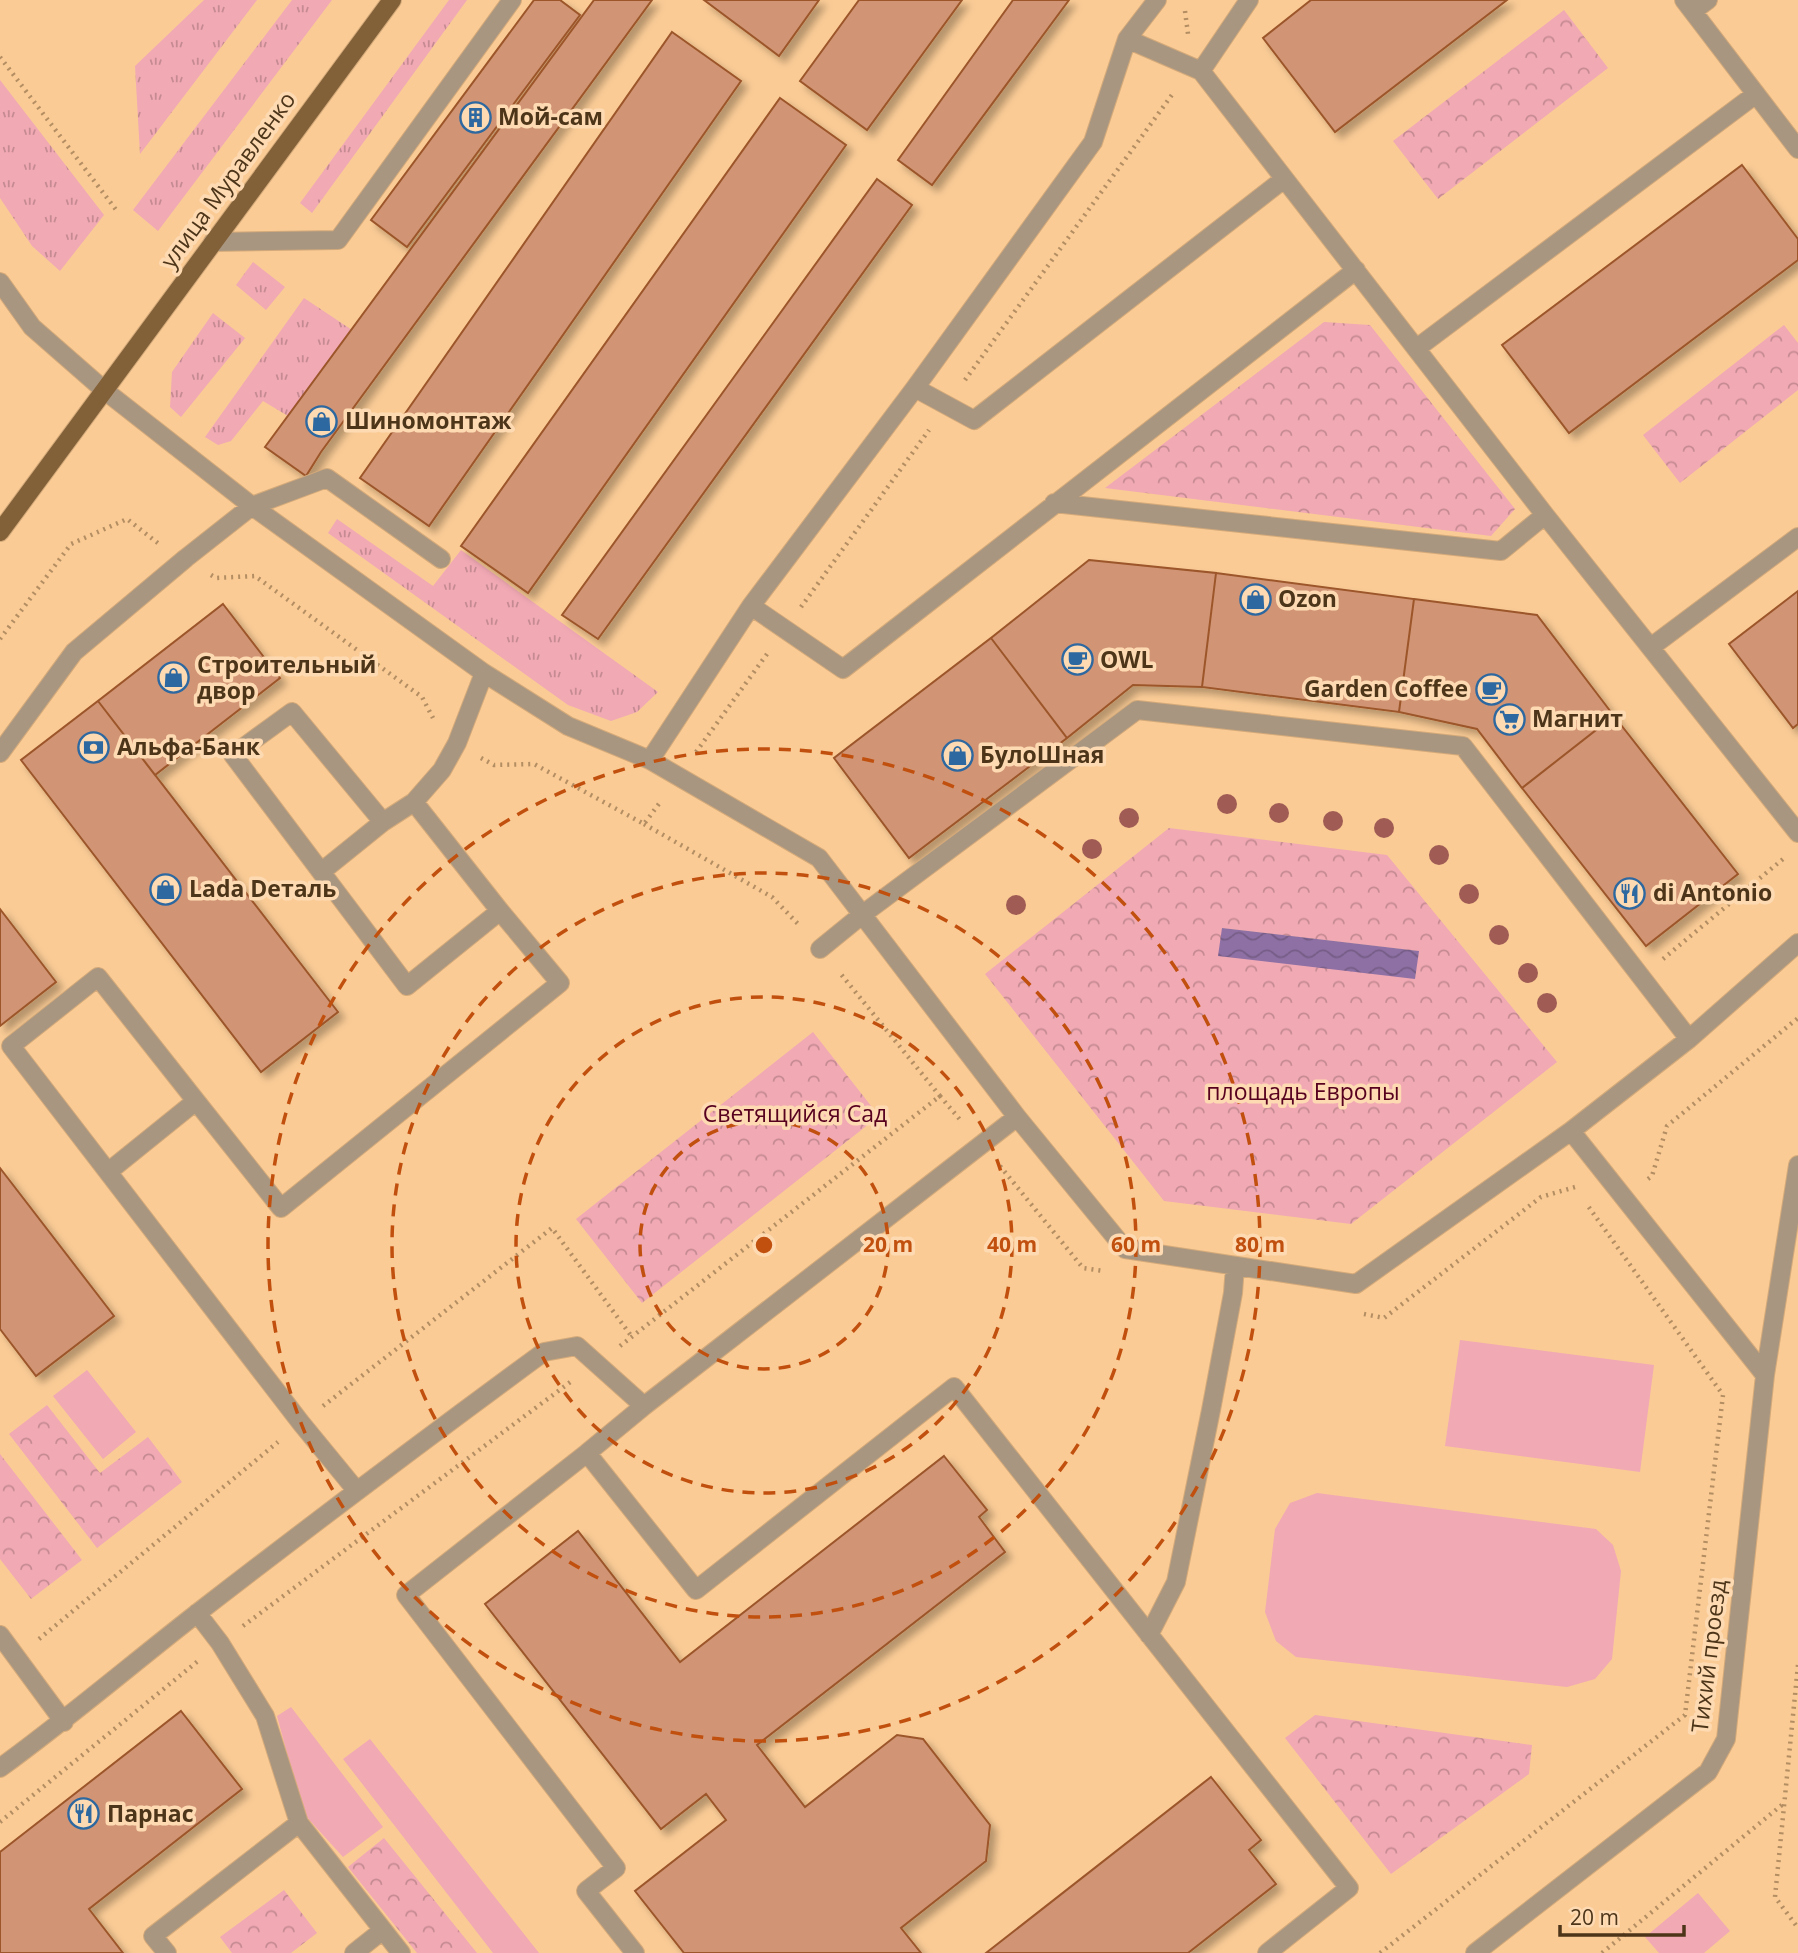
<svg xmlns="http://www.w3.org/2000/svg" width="1798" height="1953" font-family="'Open Sans',sans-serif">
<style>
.grass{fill:url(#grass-tufts)}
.park{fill:url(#park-crowns);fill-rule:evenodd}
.garden{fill:#f1a9b4}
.water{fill:url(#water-waves)}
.building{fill:#d19574;stroke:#9c562b;stroke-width:2;filter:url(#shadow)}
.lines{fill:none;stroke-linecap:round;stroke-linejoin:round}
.minor-casing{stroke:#d4aa7a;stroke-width:20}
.major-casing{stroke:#d4aa7a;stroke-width:20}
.path{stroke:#b48e63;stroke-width:4.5;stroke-dasharray:2 5;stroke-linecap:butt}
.minor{stroke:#a99680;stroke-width:18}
.major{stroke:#836138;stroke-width:18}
.tree{fill:#a05c54}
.ring{fill:none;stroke:#c1500f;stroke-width:3.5;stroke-dasharray:12 9}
.labels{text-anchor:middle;stroke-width:7;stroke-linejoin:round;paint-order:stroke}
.poi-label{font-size:23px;font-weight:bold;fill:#4d3519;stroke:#fedab3;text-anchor:start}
.street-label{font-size:23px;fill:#4d3519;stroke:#fedab3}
.park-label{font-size:23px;fill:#57011f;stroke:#fedab3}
.centre{fill:#c1500f;stroke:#fedab3;stroke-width:3.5}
.ring-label{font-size:21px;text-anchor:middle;font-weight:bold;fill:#c1500f;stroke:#fedab3;stroke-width:7;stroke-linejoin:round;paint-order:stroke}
</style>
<defs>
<pattern id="grass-tufts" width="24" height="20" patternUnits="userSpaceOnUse" patternTransform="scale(1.75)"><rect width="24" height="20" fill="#f1a9b4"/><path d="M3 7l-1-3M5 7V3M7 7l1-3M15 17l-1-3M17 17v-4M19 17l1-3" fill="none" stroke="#c58a92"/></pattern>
<pattern id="park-crowns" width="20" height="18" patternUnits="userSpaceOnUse" patternTransform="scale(1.75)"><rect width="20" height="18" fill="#f1a9b4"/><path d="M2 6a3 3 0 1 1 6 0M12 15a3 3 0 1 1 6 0" fill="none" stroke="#c58a92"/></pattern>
<pattern id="water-waves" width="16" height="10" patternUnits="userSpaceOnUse" patternTransform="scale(1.75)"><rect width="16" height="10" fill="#8e70a5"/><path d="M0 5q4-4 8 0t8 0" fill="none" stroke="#765d86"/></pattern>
<filter id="shadow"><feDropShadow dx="6" dy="6" stdDeviation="3.5" flood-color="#0004"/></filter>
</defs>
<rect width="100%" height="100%" fill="#facb95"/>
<path class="grass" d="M204 0H257L140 154 135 66Z
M292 0H332L158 231 133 210Z
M449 0H467L312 213 300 203Z
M0 80 104 215 60 271 32 246 0 198Z
M253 262 285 287 266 310 236 285Z
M304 298 352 330 288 416 263 401 231 441 218 445 205 437Z
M213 313 245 338 181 417 170 407 172 372Z
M337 519 433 586 461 550 658 692 637 712 611 721 568 705 328 533Z"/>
<path class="park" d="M1564 10 1608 68 1438 199 1393 141Z
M1324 322 1370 325 1515 509 1491 536 1105 488Z
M1784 325 1798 343V390L1680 483 1643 435Z
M1169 828 1387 855 1557 1062 1351 1224 1164 1201 985 974ZM1221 928 1418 951 1415 978Z
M813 1032 879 1116 642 1303 576 1219Z
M47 1405 100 1473 148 1437 182 1482 97 1548 9 1434Z
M0 1454 82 1560 31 1599 0 1559Z
M1315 1715 1532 1745 1529 1774 1391 1874 1285 1738Z
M384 1838 477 1953H417L348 1867Z
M284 1890 317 1933 291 1953H232L220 1937Z"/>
<path class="garden" d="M1460 1340 1654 1365 1640 1472 1445 1446Z
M87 1370 136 1432 103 1459 53 1396Z
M1317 1493 1596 1529 1613 1545 1621 1571 1612 1659 1595 1679 1567 1687 1296 1657 1276 1641 1265 1612 1275 1529 1290 1503Z
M291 1707 383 1827 343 1857 303 1813 277 1716Z
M370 1739 539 1953H493L343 1759Z
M1698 1893 1730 1931 1704 1953H1659L1645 1937Z"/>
<path class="water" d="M1222 928 1419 951 1415 979 1218 956Z"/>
<path class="building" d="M534 0H560L580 15 407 247 371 220Z
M594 0H652L321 452 306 476 265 447Z
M704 0H819L779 56Z
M859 0H962L867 130 800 81Z
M1013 0H1069L932 185 898 160Z
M1311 0H1507L1335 132 1263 38Z
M672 32 741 81 429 526 360 478Z
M780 98 846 145 528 593 461 546Z
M1742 165 1798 239V260L1569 433 1502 345Z
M877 179 912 205 598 639 562 615Z
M1089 560 1216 573 1202 687 1133 685 1067 738 991 638Z
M1216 573 1414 599 1399 712 1202 687Z
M1798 591V724L1793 728 1729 644Z
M1414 599 1537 615 1614 716 1522 788 1477 729 1399 712Z
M223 604 280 678 155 775 98 701Z
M991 638 1067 738 909 858 834 758Z
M98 701 338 1012 261 1072 21 760Z
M1614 716 1738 874 1646 946 1522 788Z
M0 909 56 982 0 1026Z
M0 1168 114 1316 36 1376 0 1329Z
M944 1456 987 1510 979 1517 1005 1552 757 1745 805 1807 897 1735 923 1739 990 1825 986 1861 901 1928 921 1953H684L635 1891 726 1820 706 1794 661 1829 485 1604 578 1531 680 1662Z
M181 1711 242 1789 89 1909 123 1953H0V1852Z
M1211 1777 1261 1840 1249 1850 1276 1884 1188 1953H986Z"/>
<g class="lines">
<defs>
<path id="minor" d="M1684 0 1798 149
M1693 11 1708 0
M1127 39 1201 71 1545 515 1798 833
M1201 71 1249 0
M213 242 338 240 512 0
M0 282 32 327 104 390 252 506 484 673 568 726 650 760 819 858 1017 1117 1125 1249 1356 1284 1571 1131 1689 1039 1798 943
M1417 348 1756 94
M915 388 974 420 1284 179
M1054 503 1501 551 1545 515
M751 606 843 669 1356 270
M1651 647 1798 537
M0 753 74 652 186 558 252 506 327 478 441 559
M650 760 751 606 915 388 1093 142 1127 39 1157 0
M383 822 292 712 233 755 407 986 500 911
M321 872 383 822 414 802 442 770 457 743 484 673
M820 949 863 914 1137 710 1463 746 1689 1039
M196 1101 281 1208 560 983 500 911 414 802
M1571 1131 1765 1375
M108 1172 196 1101 98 977 11 1046 301 1423 356 1490
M587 1453 644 1406
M197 1613 220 1643 265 1716 299 1823 401 1953
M0 1635 64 1722
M1149 1635 1176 1582 1211 1410 1233 1293 1235 1266
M0 1768C69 1718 133 1663 200 1611 314 1523 428 1437 544 1352L577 1346 644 1406 1017 1117
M167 1953 153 1936 299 1823
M354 1953 383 1930
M635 1953 586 1891 616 1868 406 1595 587 1453 696 1590 954 1387 1349 1888 1267 1953
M1475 1953 1708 1772 1726 1739 1765 1375 1798 1165"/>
<path id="major" d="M0 532 392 0"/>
</defs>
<use href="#minor" class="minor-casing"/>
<use href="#major" class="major-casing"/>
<path class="path" d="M1185 11 1188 34
M0 57 117 211
M965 380 1174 92
M211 575 216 578 255 576 422 697 433 718
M801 607 929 430
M0 639 71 544 127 519 159 544
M696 752 767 654
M481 758 494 765 534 764 644 824 661 801
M644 824 772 897 800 926
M1663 959 1783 859
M940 1096 962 1122
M1000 1166 1083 1268 1104 1271
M1648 1179 1652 1176 1667 1126 1798 1018
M1364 1314 1384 1318 1541 1197 1575 1187 1577 1191
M620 1346 940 1096 840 973
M323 1406 552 1228 632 1337
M243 1626 573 1380
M39 1639 278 1442
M1798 1665 1775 1897 1798 1928
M0 1822 198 1661
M1380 1953 1685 1715 1723 1395 1588 1206
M1602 1953 1783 1804"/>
<use href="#minor" class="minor"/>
<use href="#major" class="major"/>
</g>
<g class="tree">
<circle cx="1227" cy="804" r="10"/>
<circle cx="1279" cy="813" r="10"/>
<circle cx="1129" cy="818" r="10"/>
<circle cx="1333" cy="821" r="10"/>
<circle cx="1384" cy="828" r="10"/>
<circle cx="1092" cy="849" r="10"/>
<circle cx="1439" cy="855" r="10"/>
<circle cx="1469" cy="894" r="10"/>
<circle cx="1016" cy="905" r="10"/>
<circle cx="1499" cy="935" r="10"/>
<circle cx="1528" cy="973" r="10"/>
<circle cx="1547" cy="1003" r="10"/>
</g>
<g class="ring">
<circle cx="764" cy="1245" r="124"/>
<circle cx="764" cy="1245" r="248"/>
<circle cx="764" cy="1245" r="372"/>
<circle cx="764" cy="1245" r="496"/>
</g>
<defs>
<symbol id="building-ring" viewBox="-11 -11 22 22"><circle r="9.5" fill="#fedab3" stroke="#2d68a0" stroke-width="1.5"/><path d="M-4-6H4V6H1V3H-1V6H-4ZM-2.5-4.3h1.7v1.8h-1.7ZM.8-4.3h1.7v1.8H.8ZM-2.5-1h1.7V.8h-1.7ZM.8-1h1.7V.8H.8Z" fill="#2d68a0"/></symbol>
<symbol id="shop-ring" viewBox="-11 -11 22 22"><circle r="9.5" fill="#fedab3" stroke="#2d68a0" stroke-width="1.5"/><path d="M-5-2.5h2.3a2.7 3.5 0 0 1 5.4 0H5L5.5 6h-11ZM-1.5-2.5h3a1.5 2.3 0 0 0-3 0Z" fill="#2d68a0"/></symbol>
<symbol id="cafe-ring" viewBox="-11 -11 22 22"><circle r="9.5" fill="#fedab3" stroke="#2d68a0" stroke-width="1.5"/><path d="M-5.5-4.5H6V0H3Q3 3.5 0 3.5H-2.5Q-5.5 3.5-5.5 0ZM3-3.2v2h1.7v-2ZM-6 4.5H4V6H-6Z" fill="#2d68a0"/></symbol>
<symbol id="supermarket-ring" viewBox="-11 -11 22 22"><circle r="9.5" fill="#fedab3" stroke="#2d68a0" stroke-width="1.5"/><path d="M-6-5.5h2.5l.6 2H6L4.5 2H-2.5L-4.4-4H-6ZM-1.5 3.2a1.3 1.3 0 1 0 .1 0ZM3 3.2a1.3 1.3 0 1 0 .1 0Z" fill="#2d68a0"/></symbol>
<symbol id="bank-ring" viewBox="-11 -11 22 22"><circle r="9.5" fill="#fedab3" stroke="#2d68a0" stroke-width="1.5"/><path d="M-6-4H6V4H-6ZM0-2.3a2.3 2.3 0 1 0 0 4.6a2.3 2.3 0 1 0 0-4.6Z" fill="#2d68a0"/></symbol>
<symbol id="restaurant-ring" viewBox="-11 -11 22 22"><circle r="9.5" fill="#fedab3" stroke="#2d68a0" stroke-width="1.5"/><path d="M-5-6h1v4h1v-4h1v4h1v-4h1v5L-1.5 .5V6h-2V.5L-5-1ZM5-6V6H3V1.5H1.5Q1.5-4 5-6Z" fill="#2d68a0"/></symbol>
</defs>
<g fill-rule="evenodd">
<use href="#building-ring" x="458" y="100" width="35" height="35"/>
<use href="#shop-ring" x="304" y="404" width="35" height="35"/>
<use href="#shop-ring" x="1238" y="582" width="35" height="35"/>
<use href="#cafe-ring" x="1060" y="642" width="35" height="35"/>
<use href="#shop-ring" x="156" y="660" width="35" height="35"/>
<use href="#cafe-ring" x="1474" y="672" width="35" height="35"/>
<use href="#supermarket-ring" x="1492" y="702" width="35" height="35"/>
<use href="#bank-ring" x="76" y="730" width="35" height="35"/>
<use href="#shop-ring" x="940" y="738" width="35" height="35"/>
<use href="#shop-ring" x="148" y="872" width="35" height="35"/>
<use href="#restaurant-ring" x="1612" y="876" width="35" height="35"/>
<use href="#restaurant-ring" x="66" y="1796" width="35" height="35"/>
</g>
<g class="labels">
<g class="poi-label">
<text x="498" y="125">Мой-сам</text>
<text x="345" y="429">Шиномонтаж</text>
<text x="1278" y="607">Ozon</text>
<text x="1100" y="668">OWL</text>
<text x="197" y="673">Строительный<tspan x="197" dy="26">двор</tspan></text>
<text x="1468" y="697" text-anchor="end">Garden Coffee</text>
<text x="1532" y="727">Магнит</text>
<text x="117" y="755">Альфа-Банк</text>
<text x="980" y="763">БулоШная</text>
<text x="189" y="897">Lada Dеталь</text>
<text x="1653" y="901">di Antonio</text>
<text x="107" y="1822">Парнас</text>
</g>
<g class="street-label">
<text transform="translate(228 180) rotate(-54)" y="8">улица Муравленко</text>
<text transform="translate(1709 1656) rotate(-83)" y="8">Тихий проезд</text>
</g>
<g class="park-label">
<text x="1303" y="1100">площадь Европы</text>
<text x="795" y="1122">Светящийся Сад</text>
</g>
</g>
<circle cx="764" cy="1245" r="10" class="centre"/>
<g class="ring-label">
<text x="888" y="1252">20 m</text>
<text x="1012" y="1252">40 m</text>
<text x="1136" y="1252">60 m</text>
<text x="1260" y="1252">80 m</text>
</g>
<path d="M1560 1925v10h124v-10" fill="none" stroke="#4d3519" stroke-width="3.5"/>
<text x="1570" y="1925" font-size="21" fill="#4d3519" stroke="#fedab3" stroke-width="5" paint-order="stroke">20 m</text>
</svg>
